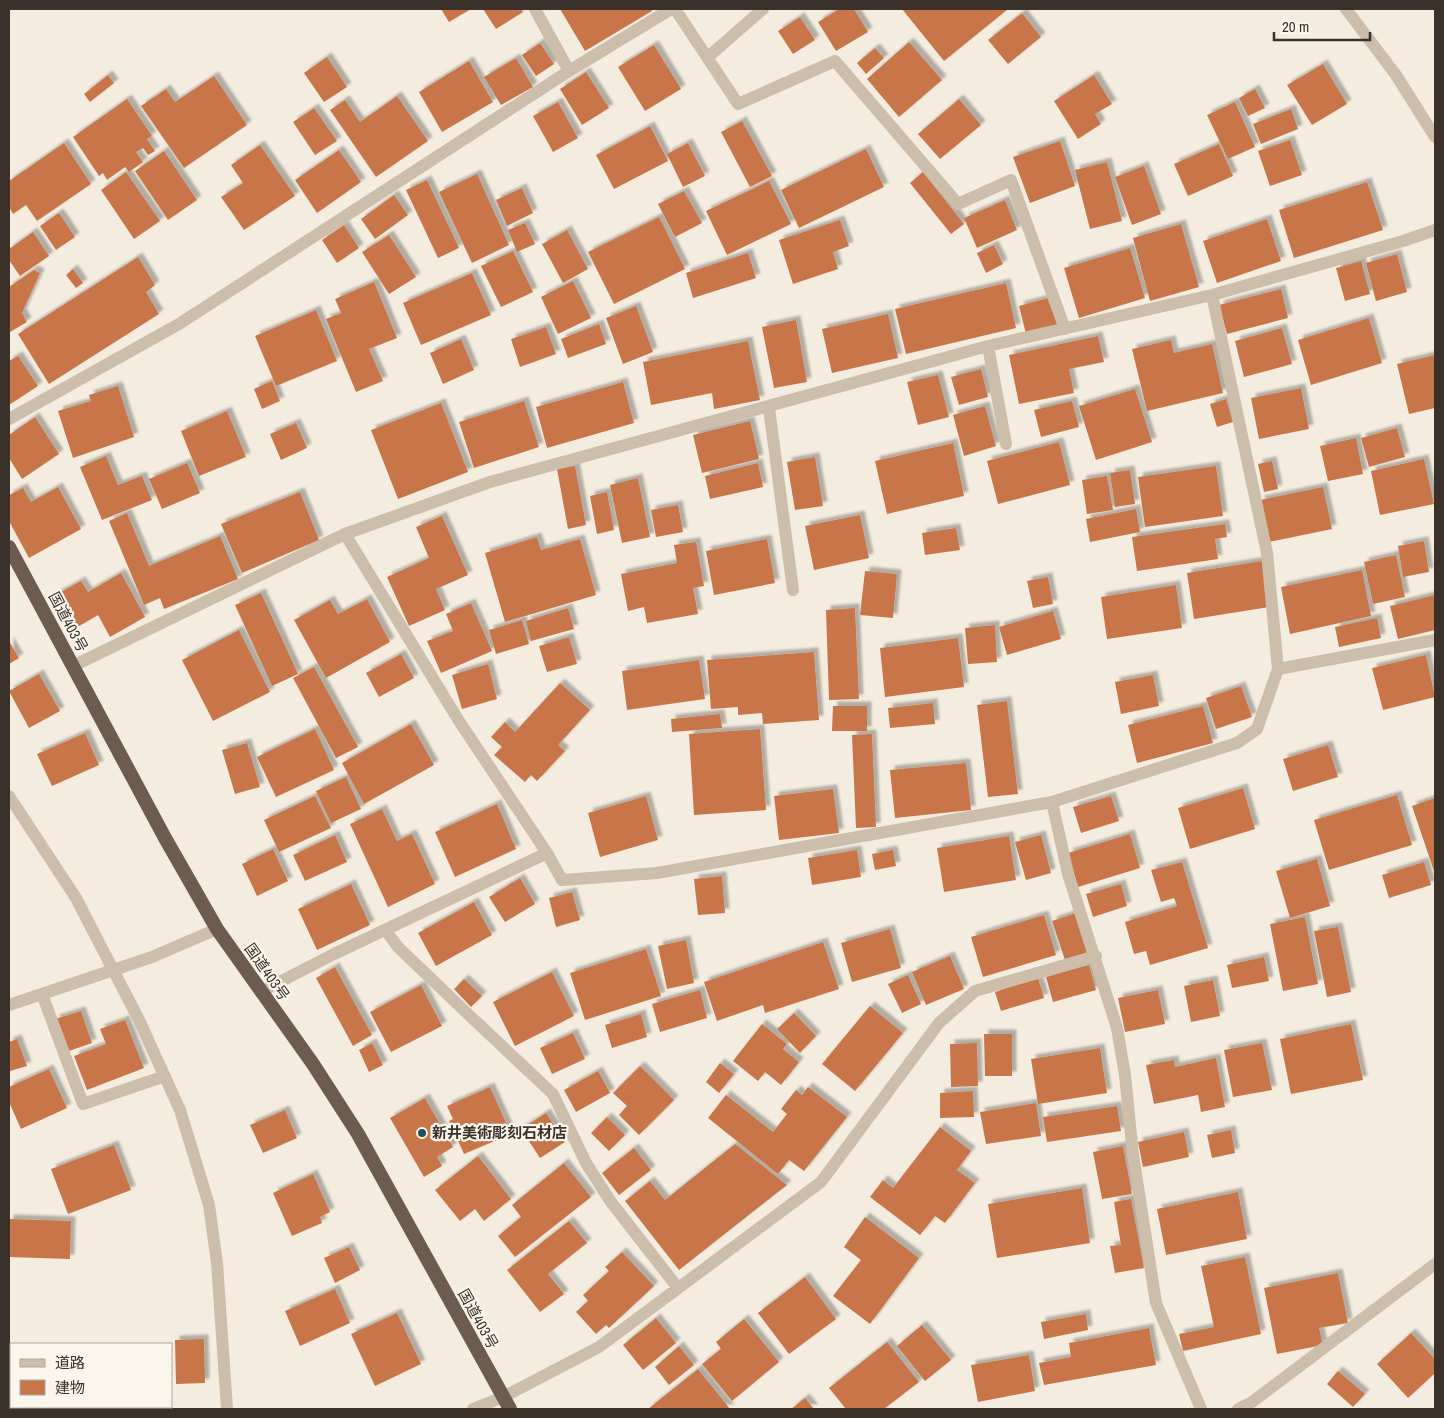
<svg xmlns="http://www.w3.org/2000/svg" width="1444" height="1418" font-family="'Archivo Narrow','Noto Sans JP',sans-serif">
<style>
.building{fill:#c87649;filter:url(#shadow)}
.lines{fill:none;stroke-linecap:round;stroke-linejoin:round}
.minor{stroke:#ccbeaa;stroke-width:12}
.trunk{stroke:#6c5b4e;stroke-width:14}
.poi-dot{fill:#1e515c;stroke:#fbf6ec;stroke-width:2}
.labels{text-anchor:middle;stroke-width:4.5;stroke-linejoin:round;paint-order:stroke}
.street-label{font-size:15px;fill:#3a312a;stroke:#fbf6ec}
.poi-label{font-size:15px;font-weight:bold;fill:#3a312a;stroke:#fbf6ec;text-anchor:start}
</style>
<defs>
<filter id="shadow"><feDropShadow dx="4.5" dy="-4.5" stdDeviation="1" flood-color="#0004"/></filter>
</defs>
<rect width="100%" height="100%" fill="#f3ecdf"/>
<path class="building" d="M441 9H471L449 22Z
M483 9H521L523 12 496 29Z
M560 9H651L652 11 585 51Z
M839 9H854L868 32 836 51 818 22Z
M902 9H1008L944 61Z
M1022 13 1041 37 1008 64 988 40Z
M800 17 815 40 793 54 778 31Z
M909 42 942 80 899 117 867 79Z
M540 43 554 64 536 76 522 55Z
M654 45 681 89 645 111 618 67Z
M875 48 884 58 866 74 857 63Z
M327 57 347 87 324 102 304 73Z
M516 58 533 87 501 105 484 77Z
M469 61 493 102 442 132 419 92Z
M1323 64 1347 104 1312 125 1287 85Z
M586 72 609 108 582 125 560 89Z
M108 75 114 83 90 102 84 94Z
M1094 75 1112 104 1095 114 1101 124 1078 139 1054 101Z
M214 76 247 125 184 168 141 106 166 89 175 102Z
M1255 89 1265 108 1248 116 1239 98Z
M397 96 428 141 376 177 330 110 345 100 360 122Z
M127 99 152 136 147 139 155 151 148 155 143 148 136 152 143 162 129 172 125 167 107 180 103 173 99 176 73 137Z
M959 99 981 125 940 159 918 134Z
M558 102 578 138 553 152 533 116Z
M1235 102 1255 147 1228 159 1207 115Z
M314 108 337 141 315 155 293 122Z
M1291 109 1298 129 1261 144 1253 124Z
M742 121 772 176 750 187 721 132Z
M650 126 668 161 614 189 596 155Z
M1290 140 1302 175 1270 186 1258 151Z
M1060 141 1075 186 1030 203 1013 157Z
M64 143 91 184 37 221 26 205 13 214 9 207V181Z
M688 143 705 176 683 187 667 154Z
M1219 144 1233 176 1188 196 1174 164Z
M260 145 295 196 244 230 221 197 243 183 231 165Z
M866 149 884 187 799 228 781 190Z
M339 150 361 182 317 213 295 180Z
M164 151 197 200 168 220 135 171Z
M1107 162 1122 221 1090 229 1075 170Z
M1144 166 1161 214 1132 225 1115 177Z
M126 172 160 221 134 239 101 190Z
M923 172 964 224 951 234 910 183Z
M477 174 509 245 472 263 439 192Z
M427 180 459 248 438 258 406 190Z
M769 181 791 224 727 255 706 211Z
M1367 182 1383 230 1294 258 1279 210Z
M522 188 533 213 507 226 496 200Z
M684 191 702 223 675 237 658 204Z
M394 195 408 215 375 239 361 219Z
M1005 200 1017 230 977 248 964 218Z
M59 213 75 237 56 250 40 226Z
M659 217 685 269 614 304 588 252Z
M1267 219 1281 261 1217 283 1203 241Z
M840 220 849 246 833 252 838 269 793 284 779 240Z
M525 223 535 244 517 252 508 230Z
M1181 224 1199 287 1150 301 1133 238Z
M344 225 359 248 337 263 322 240Z
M567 230 588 269 563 283 542 244Z
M33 232 49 256 20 276 9 260V249Z
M389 235 416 277 389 294 362 252Z
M994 245 1003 264 986 273 977 253Z
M1130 248 1145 298 1079 318 1064 268Z
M513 251 533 292 501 307 481 266Z
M748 253 756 278 693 298 686 273Z
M1397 254 1407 292 1376 301 1366 263Z
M138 257 155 285 146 292 159 314 49 384 18 334Z
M1361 261 1370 294 1345 301 1336 268Z
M73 269 83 283 76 288 66 275Z
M34 270 40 273 22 313 27 322 10 332 9 287Z
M472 273 491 315 421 345 403 303Z
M573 281 591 318 558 334 541 297Z
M374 282 397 338 369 349 383 381 356 392 326 319 341 313 335 299Z
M1006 283 1016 328 906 354 895 309Z
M1281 289 1288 318 1227 334 1219 305Z
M1052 297 1059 324 1026 334 1019 306Z
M636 306 653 352 623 364 606 318Z
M316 310 337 361 276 386 255 336Z
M888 314 898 358 832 373 822 329Z
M1369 318 1382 363 1311 385 1298 340Z
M796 320 807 382 774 388 762 327Z
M599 324 606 344 568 358 561 339Z
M546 327 556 354 520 367 511 339Z
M1282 328 1292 364 1244 377 1235 341Z
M1098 336 1104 362 1069 369 1074 393 1019 404 1009 355Z
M461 339 474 370 443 384 430 353Z
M1171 340 1174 353 1212 344 1223 393 1147 411 1132 349Z
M748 341 760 400 714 409 712 393 651 405 643 362Z
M1435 355V408L1409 414 1397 364Z
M18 356 38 386 9 405V361Z
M981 369 988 397 959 405 951 377Z
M938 375 949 417 918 425 907 382Z
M272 381 280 401 262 409 254 389Z
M623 382 634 423 547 448 536 407Z
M118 386 134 437 73 458 58 411 91 401 89 395Z
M1301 388 1309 429 1259 439 1251 398Z
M1135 389 1152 442 1096 460 1079 406Z
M1226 399 1233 422 1217 427 1210 404Z
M524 401 539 447 474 468 459 422Z
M1072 401 1079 427 1041 437 1034 410Z
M441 403 468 472 398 499 371 430Z
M985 406 996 446 964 456 953 415Z
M227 411 246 457 199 476 181 431Z
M35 417 59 454 22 479 9 458V435Z
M750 421 759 459 702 473 693 435Z
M296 423 307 448 281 460 270 434Z
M1397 428 1405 457 1369 467 1361 438Z
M1356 438 1363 474 1328 481 1320 446Z
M1059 442 1070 485 998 504 987 461Z
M953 443 964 496 887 514 875 461Z
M106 456 118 485 142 476 152 500 102 520 80 467Z
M815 457 823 506 795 510 787 462Z
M1424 459 1434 504 1380 515 1371 471Z
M1272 461 1278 489 1264 492 1258 464Z
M187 463 200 493 162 509 149 479Z
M758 463 763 487 710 499 705 476Z
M575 466 586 525 568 529 557 469Z
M1216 466 1223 516 1145 527 1138 477Z
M1130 470 1135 504 1115 507 1110 473Z
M1107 476 1113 510 1087 514 1082 480Z
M638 478 650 537 622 543 610 485Z
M58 487 81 529 29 558 9 521V495L23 488 31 502Z
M1323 487 1332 529 1269 542 1260 500Z
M300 492 319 540 242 573 221 524Z
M607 492 614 530 597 534 590 496Z
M678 505 683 532 656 537 651 510Z
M1136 509 1140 532 1090 542 1086 519Z
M127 513 149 566 220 536 238 579 164 609 160 598 144 605 109 521Z
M860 515 869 558 814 570 805 526Z
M442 516 468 575 436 589 445 610 409 626 387 577 429 558 416 527Z
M1225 524 1227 537 1215 539 1218 559 1137 571 1132 537Z
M956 528 960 550 925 555 922 533Z
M537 537 541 550 580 539 596 595 505 622 485 553Z
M767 539 775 583 714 595 706 551Z
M1424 541 1429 572 1403 577 1398 546Z
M696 542 704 586 693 588 698 614 647 623 644 607 628 611 621 574 677 563 674 545Z
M1396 555 1405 597 1373 604 1364 562Z
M1262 561 1269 607 1194 619 1187 573Z
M1362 570 1371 616 1290 634 1281 587Z
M865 571 897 574 893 618 860 615Z
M121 573 145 617 110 637 98 615 76 628 57 594 81 581 88 592Z
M1048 577 1053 604 1033 608 1027 581Z
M1176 585 1182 628 1107 639 1101 597Z
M261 593 298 674 272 686 235 605Z
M1435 595V630L1398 639 1390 606Z
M367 599 390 642 326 678 294 620 330 600 338 614Z
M471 603 492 651 441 673 427 641 453 631 446 614Z
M568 608 574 629 531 641 526 621Z
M855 608 859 699 829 700 826 610Z
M1053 611 1061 639 1007 655 999 627Z
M1377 618 1381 638 1339 647 1335 627Z
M522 620 529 644 496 654 489 630Z
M995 625 997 662 968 664 965 628Z
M239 630 270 692 213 721 182 660Z
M569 637 577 664 547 672 539 646Z
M958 638 964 687 885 697 880 648Z
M9 641 19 658 9 664Z
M814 652 819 720 763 724 762 713 738 715V707L711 709 707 660Z
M401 654 414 678 379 697 366 673Z
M1426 655 1435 697 1383 710 1372 668Z
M699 660 705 699 627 710 622 671Z
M488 664 497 699 462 709 452 675Z
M314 667 358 747 336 758 293 678Z
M39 674 60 711 29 728 9 691Z
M1153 675 1159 706 1121 714 1115 682Z
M560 683 590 710 558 745 565 751 537 781 531 775 525 782 494 755 502 747 491 737 505 722 515 732Z
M1241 686 1252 717 1216 729 1206 698Z
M1007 701 1018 794 988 797 977 705Z
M933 703 935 724 890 728 888 708Z
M833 706H867V731H832Z
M1203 706 1213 743 1137 763 1128 725Z
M720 714 722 728 672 732 671 719Z
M411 724 434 765 364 804 342 763Z
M315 729 334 770 276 797 257 757Z
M760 729 766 810 694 815 689 734Z
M85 733 99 765 52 786 37 754Z
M872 734 876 827 856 828 852 735Z
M247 743 260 787 235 794 222 750Z
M1328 745 1338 777 1293 791 1283 759Z
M966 763 971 810 895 818 890 770Z
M346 777 361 809 331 823 316 791Z
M1243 788 1255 829 1190 849 1178 808Z
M833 789 839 833 779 840 774 796Z
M1397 795 1412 845 1329 870 1314 820Z
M315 796 331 828 279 852 264 820Z
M646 796 658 840 600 857 588 813Z
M1111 796 1119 821 1081 833 1073 807Z
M1435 798V874L1412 806Z
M497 804 516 849 455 877 435 832Z
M382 809 397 841 412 834 435 884 388 907 350 824Z
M1130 834 1140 868 1078 887 1068 853Z
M335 835 347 862 305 881 293 855Z
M1041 835 1051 873 1026 880 1015 842Z
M1009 836 1016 880 944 892 937 848Z
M273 849 288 881 257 896 242 864Z
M857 850 861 877 812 885 808 858Z
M893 850 896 866 875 870 872 854Z
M1317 859 1330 906 1290 918 1276 871Z
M1182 862 1208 948 1150 965 1146 951 1134 954 1125 922 1177 906 1174 898 1161 902 1151 870Z
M1424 862 1431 885 1389 898 1382 875Z
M722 876 725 913 698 915 694 879Z
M520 878 535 904 505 922 489 897Z
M351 884 370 925 317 950 298 909Z
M1121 884 1127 906 1093 917 1086 894Z
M572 892 580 920 556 927 549 898Z
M474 902 492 935 436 966 418 933Z
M1076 913 1089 952 1065 960 1052 921Z
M1044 915 1056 955 983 977 971 937Z
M1305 917 1318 984 1283 991 1270 924Z
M1338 927 1351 992 1327 997 1314 931Z
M890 929 901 968 852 982 841 943Z
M686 940 694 983 667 989 658 946Z
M823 942 839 989 765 1013 763 1005 717 1021 704 982Z
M646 949 661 996 585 1020 570 973Z
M950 956 964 989 926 1005 912 972Z
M1264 957 1269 981 1232 988 1227 965Z
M1089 965 1096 990 1053 1002 1046 977Z
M335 967 372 1035 353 1046 316 978Z
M552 972 574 1016 515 1046 493 1002Z
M908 975 921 1004 902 1013 888 984Z
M1038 978 1044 998 1001 1011 995 992Z
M464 979 482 996 471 1007 454 989Z
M1213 980 1220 1016 1191 1022 1184 986Z
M421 985 442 1026 391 1052 370 1012Z
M700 990 707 1018 660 1032 652 1004Z
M1158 990 1165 1024 1125 1032 1118 998Z
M870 1006 903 1033 855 1091 822 1064Z
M81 1011 92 1043 66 1052 55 1019Z
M794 1013 816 1036 800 1053 777 1029Z
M641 1014 647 1037 612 1048 605 1025Z
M125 1020 144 1068 87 1090 74 1056 106 1044 100 1029Z
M762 1024 787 1044 783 1049 799 1062 781 1085 765 1072 758 1081 733 1061Z
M1351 1024 1363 1080 1291 1094 1280 1039Z
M573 1033 585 1059 552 1074 540 1048Z
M984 1034H1012V1076H985Z
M17 1039 27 1066 10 1071 9 1042Z
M372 1043 383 1065 369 1072 359 1050Z
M977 1043 978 1086 951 1087 950 1044Z
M1262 1043 1272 1090 1233 1097 1224 1050Z
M1100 1048 1107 1093 1038 1104 1031 1059Z
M1216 1058 1225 1107 1201 1112 1198 1095 1154 1104 1146 1065 1174 1060 1175 1067Z
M720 1063 734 1074 719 1093 706 1082Z
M640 1066 674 1100 639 1135 619 1115 627 1106 613 1093Z
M49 1069 67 1108 21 1129 9 1102V1087Z
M598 1071 610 1093 576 1112 564 1090Z
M490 1087 511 1134 464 1154 449 1121 453 1119 447 1106Z
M808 1087 847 1117 804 1171 789 1160 778 1174 708 1118 726 1095 773 1132 787 1114 781 1109 796 1090 802 1095Z
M973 1091 974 1117 940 1118V1093Z
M425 1098 453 1147 437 1157 442 1166 424 1177 390 1118Z
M1036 1103 1041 1136 986 1144 980 1112Z
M1117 1106 1121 1131 1047 1142 1043 1117Z
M285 1110 297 1138 263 1153 250 1125Z
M546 1113 565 1142 540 1158 521 1129Z
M607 1117 625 1135 609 1151 591 1133Z
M940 1127 971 1151 957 1170 975 1183 945 1223 935 1216 920 1235 870 1197 883 1180 893 1188Z
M1231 1130 1235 1153 1212 1158 1207 1135Z
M1184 1132 1189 1157 1143 1167 1138 1142Z
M735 1144 787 1185 679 1270 625 1201 650 1181 665 1200Z
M114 1145 131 1190 68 1214 51 1169Z
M1123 1146 1132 1194 1102 1199 1093 1152Z
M634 1148 651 1170 619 1195 602 1173Z
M478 1156 511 1199 484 1221 475 1209 460 1221 435 1190Z
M564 1163 591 1197 515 1257 498 1236 521 1217 512 1205Z
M313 1174 330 1212 320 1217 322 1223 292 1236 273 1193Z
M1082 1188 1090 1243 997 1258 988 1204Z
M1238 1192 1247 1239 1166 1255 1157 1209Z
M1131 1199 1144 1268 1115 1273 1110 1246 1121 1245 1114 1202Z
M865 1217 919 1258 870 1324 833 1296 861 1260 844 1247Z
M9 1219 71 1221 70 1259 9 1257Z
M569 1221 587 1243 548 1274 564 1294 540 1312 507 1270Z
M349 1247 360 1270 335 1283 324 1258Z
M622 1252 654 1286 609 1328 606 1325 596 1334 576 1312 588 1301 583 1295 609 1271 605 1267Z
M1245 1257 1261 1334 1183 1351 1179 1334 1214 1327 1201 1266Z
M1338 1273 1348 1323 1319 1328 1323 1345 1277 1354 1264 1288Z
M805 1277 836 1319 789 1354 758 1313Z
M335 1289 350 1323 300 1346 285 1311Z
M397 1313 421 1364 375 1386 351 1334Z
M1086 1314 1088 1330 1044 1339 1041 1322Z
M656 1318 676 1343 643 1370 623 1345Z
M744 1319 779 1362 732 1401 702 1364 721 1349 716 1342Z
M922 1325 951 1360 925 1381 897 1346Z
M1149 1328 1156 1365 1044 1385 1039 1363 1071 1357 1069 1343Z
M1411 1333 1435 1359V1373L1408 1398 1377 1364Z
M204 1339 205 1383 176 1384 175 1340Z
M887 1342 919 1382 884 1409H846L829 1388Z
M679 1346 694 1365 669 1385 655 1367Z
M1029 1355 1035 1391 978 1402 971 1365Z
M698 1369 730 1409H648Z
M1338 1371 1365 1394 1353 1407 1327 1384Z
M805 1398 814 1409H791Z"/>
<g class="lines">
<path class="minor" d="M535 9 569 71
M675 9 738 104 835 61 958 204 1011 180 1065 329
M1346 9 1396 75 1435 137
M708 57 763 9
M1212 295 1267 553 1278 669
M988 346 1006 444
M769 408 793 590
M9 419 179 324 569 71 671 9
M345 534 459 721 547 853
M73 666 345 534 490 482 988 346 1212 295 1403 241 1435 230
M9 796 76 898 139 1020 180 1110 209 1205 217 1263 227 1409
M1052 802 1068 874 1117 1028 1125 1075 1133 1155 1156 1303 1201 1409
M386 931 398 947 470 1016 553 1094 586 1163 611 1202 678 1288
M260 992 334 954 547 853 562 880 657 873 1052 802 1237 743 1257 729 1278 669 1435 640
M42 994 83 1104 165 1076
M9 1005 152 957 217 929
M473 1409 503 1397 599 1347 821 1182 939 1023 975 991 1096 956
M1238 1409 1252 1402 1435 1264"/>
<path class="trunk" d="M9 547 165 838 217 929 313 1064 358 1134 510 1409"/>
</g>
<circle class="poi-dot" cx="422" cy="1133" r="5"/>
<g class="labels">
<g class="street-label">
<text transform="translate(68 622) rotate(62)" y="5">国道403号</text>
<text transform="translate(267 972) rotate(55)" y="5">国道403号</text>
<text transform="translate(478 1319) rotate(61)" y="5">国道403号</text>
</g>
<g class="poi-label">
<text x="432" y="1138">新井美術彫刻石材店</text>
</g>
</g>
<rect width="1444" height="1418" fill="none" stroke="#3a312a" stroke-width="20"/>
<rect x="10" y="1343" width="162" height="65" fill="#fbf6ec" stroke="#aea79e"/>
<rect x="20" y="1359" width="25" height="8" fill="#ccbeaa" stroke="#aea79e"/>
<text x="55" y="1368" font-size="15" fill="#3a312a">道路</text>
<rect x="20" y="1380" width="25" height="15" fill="#c87649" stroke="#aea79e"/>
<text x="55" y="1393" font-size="15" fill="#3a312a">建物</text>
<path d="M1274 32v8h96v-8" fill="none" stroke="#3a312a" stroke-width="2.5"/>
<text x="1282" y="32" font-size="15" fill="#3a312a" stroke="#fbf6ec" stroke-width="4" paint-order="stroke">20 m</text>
</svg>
